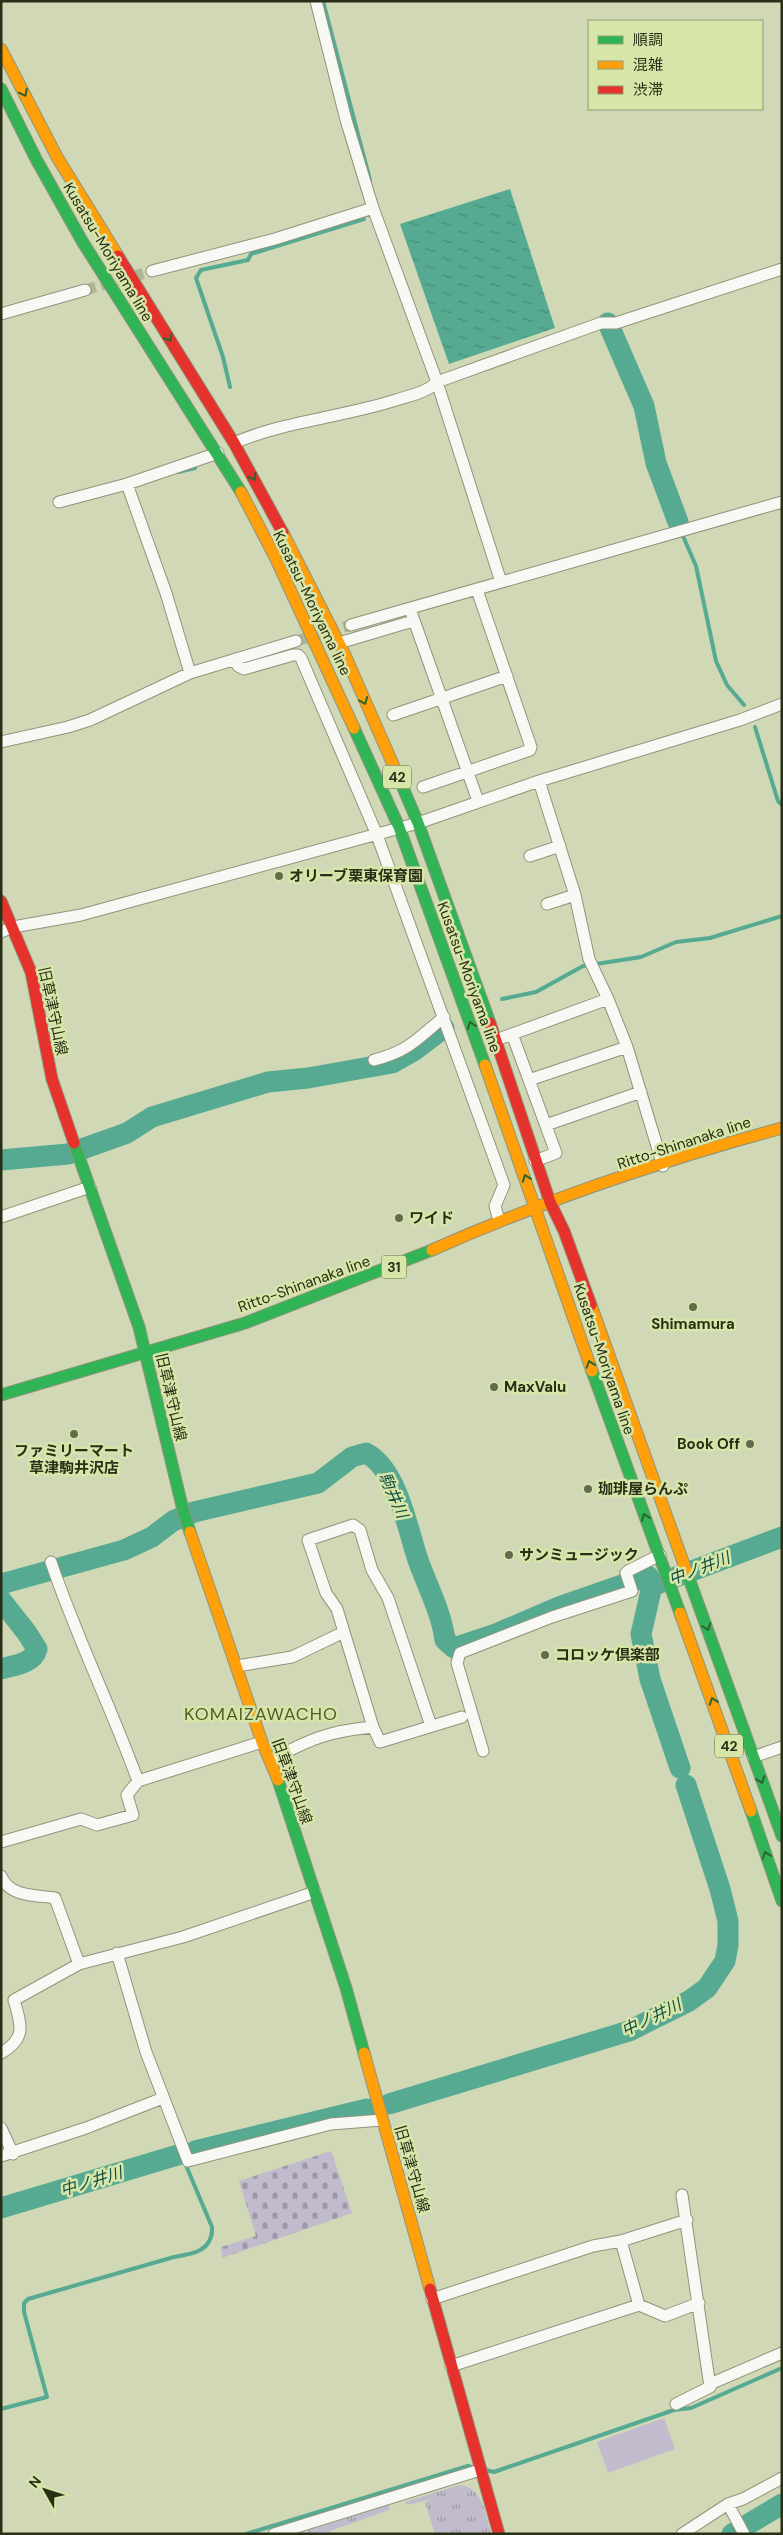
<svg xmlns="http://www.w3.org/2000/svg" width="783" height="2535" font-family="'DM Sans','Noto Sans JP',sans-serif">
<style>
.grass{fill:url(#grass-tufts)}
.cemetery{fill:url(#cemetery-stones)}
.pitch{fill:#c2bbce}
.water{fill:url(#water-ripples)}
.lines{fill:none;stroke-linecap:round;stroke-linejoin:round}
.stream{stroke:#57aa92;stroke-width:4}
.river{stroke:#57aa92;stroke-width:21}
.street-tunnel{stroke:#afb696;stroke-width:11;stroke-dasharray:11 5.5;stroke-linecap:butt}
.street-casing{stroke:#8f957b;stroke-width:13}
.fast-casing{stroke:#8f957b;stroke-width:13}
.slow-casing{stroke:#8f957b;stroke-width:13}
.jam-casing{stroke:#8f957b;stroke-width:13}
.street{stroke:#f8f9f4;stroke-width:11}
.fast{stroke:#30b455;stroke-width:11}
.slow{stroke:#ff9f0a;stroke-width:11}
.jam{stroke:#e5322d;stroke-width:11}
.oneway{stroke:#2c642f}
.poi-dot{fill:#636a4e;stroke:#d7e5a9;stroke-width:2}
.labels{text-anchor:middle;stroke-width:5;stroke-linejoin:round;paint-order:stroke}
.shield{fill:#d7e5a9;stroke:#5d6542;stroke-width:1}
.shield-label{font-size:14px;font-weight:bold;fill:#292e16}
.street-label{font-size:15px;fill:#292e16;stroke:#d7e5a9}
.poi-label{font-size:15px;font-weight:bold;fill:#292e16;stroke:#d7e5a9;text-anchor:start}
.water-label{font-size:16px;font-style:italic;fill:#0f4d42;stroke:#d7e5a9}
.quarter-label{font-size:18px;letter-spacing:1px;fill:#515c24;stroke:#d7e5a9}
</style>
<defs>
<pattern id="grass-tufts" width="24" height="20" patternUnits="userSpaceOnUse" patternTransform="scale(1.25)"><rect width="24" height="20" fill="#c2bbce"/><path d="M3 7l-1-3M5 7V3M7 7l1-3M15 17l-1-3M17 17v-4M19 17l1-3" fill="none" stroke="#9e98a6"/></pattern>
<pattern id="cemetery-stones" width="16" height="16" patternUnits="userSpaceOnUse" patternTransform="scale(1.25)"><rect width="16" height="16" fill="#c2bbce"/><path d="M2 7V4a2 2 0 0 1 4 0v3zM10 15v-3a2 2 0 0 1 4 0v3z" fill="#9e98a6"/></pattern>
<pattern id="water-ripples" width="26" height="14" patternUnits="userSpaceOnUse" patternTransform="scale(1.25)"><rect width="26" height="14" fill="#57aa92"/><path d="M2 4q2-2 4 0t4 0M15 11q2-2 4 0t4 0" fill="none" stroke="#488b76"/></pattern>
</defs>
<rect width="100%" height="100%" fill="#d0d8b6"/>
<path class="grass" d="M459 2485C483 2486 485 2515 491 2534H435L425 2502 432 2499 407 2505 405 2502Z
M389 2505V2510L330 2531V2534H308V2530L313 2529Z"/>
<path class="cemetery" d="M331 2151 352 2213 222 2258 221 2247 256 2236 239 2181Z"/>
<path class="pitch" d="M664 2418 675 2449 608 2473 597 2442Z"/>
<path class="water" d="M510 189 555 328 449 364 400 224Z"/>
<g class="lines">
<path class="stream" d="M323 1 370 180
M230 387 223 357 196 278 201 270 248 260 251 254 364 219
M178 472 195 468
M683 536 696 566 716 661 727 685 744 705
M755 727 778 801 782 805
M502 999 536 992 583 966 641 957 676 942 710 938 782 916
M1 2409 47 2397 24 2312V2303L28 2299 174 2257C193 2254 213 2251 212 2227L185 2163
M486 2470 494 2472 674 2410 691 2408 782 2368
M246 2534 468 2466 476 2468"/>
<path class="river" d="M608 323 644 406 656 463 678 522
M1 1160 68 1154 127 1133 152 1117 268 1082 308 1078 392 1063 415 1050 444 1028
M1 1584 124 1550 152 1537 173 1521 194 1512 318 1483 352 1457 366 1453C398 1470 407 1528 418 1560 428 1588 441 1611 445 1640L454 1648 496 1634 559 1607 648 1576 652 1586
M652 1586 641 1634 650 1679 680 1768
M652 1586 782 1537
M1 1600 27 1633 37 1649C33 1664 14 1665 1 1669
M389 2104 629 2031 689 2001 707 1988 725 1961 728 1945V1921L720 1889 686 1785
M195 2151 367 2109
M1 2208 181 2154
M732 2534 782 2504"/>
<path class="street-tunnel" d="M85 290 152 271
M296 641 351 625"/>
<defs>
<path id="street" d="M316 1 346 120 373 208 437 382 501 582
M152 271 275 239 373 208
M1 314 85 290
M234 443C285 421 343 417 396 400 411 395 426 393 437 382L601 323H616L782 269
M127 484 166 593 190 673
M59 502 127 484 218 453
M410 609 478 801
M351 625 782 502
M339 643 413 621
M235 659 238 666 244 669 293 655H298L301 658 377 835 504 1185 495 1206 499 1221
M393 715 507 676
M1 742 68 727 90 720 190 673 296 641
M539 781 575 895 589 959 608 999
M423 787 530 750 531 747 477 590
M530 856 560 846
M547 904 575 895
M1 932 13 927 81 915 418 823 539 781 740 720 782 704
M512 1034 556 1153 535 1161
M496 1040 608 999 627 1047 663 1166
M374 1060C409 1051 417 1039 444 1017
M529 1080 627 1047
M546 1125 641 1092
M1 1217 90 1187
M51 1562C76 1636 111 1707 138 1781
M344 1632 373 1727
M237 1666 292 1657 344 1632 337 1609 326 1593 308 1540 353 1525 360 1530 372 1570 388 1598 431 1726
M483 1751 457 1663 460 1653 552 1617 632 1591 626 1573 628 1571 660 1555
M753 1757 782 1747
M271 1760C310 1739 329 1731 373 1727L380 1742 462 1717
M1 1842 81 1819 97 1825 133 1815 127 1795 138 1781 262 1742
M1 1876C9 1897 36 1895 55 1898L79 1964
M117 1953 146 2052 188 2161 331 2124 382 2120
M1 2053C27 2038 21 2025 14 2000L79 1964 183 1937 315 1892
M1 2128 13 2154
M1 2156 86 2128 163 2098
M621 2241 639 2305
M432 2299 593 2246 621 2241 687 2220
M451 2366 639 2305 665 2316 699 2303
M710 2384 782 2353
M676 2404 710 2387 682 2195
M728 2504 744 2534
M274 2534 480 2470
M682 2534 728 2504 743 2499 782 2478"/>
<path id="fast" d="M1 89 36 159 82 241 241 492
M354 728 399 827 485 1065
M395 769 418 823 490 1023
M74 1143 139 1327 183 1510 190 1532
M592 1371 680 1613
M1 1395 245 1323 432 1250
M687 1573 782 1836
M278 1780 346 1988 364 2053
M751 1811 782 1901"/>
<path id="slow" d="M1 49 57 157 118 256
M241 492 275 557 354 728
M283 533 345 655 395 769
M485 1065 592 1371
M432 1250C545 1200 663 1160 782 1128
M591 1305 687 1573
M190 1532 262 1742 278 1780
M680 1613 751 1811
M364 2053 430 2289"/>
<path id="jam" d="M118 256 234 443 283 533
M1 901 31 972 52 1079 74 1143
M490 1023 550 1202 564 1231 591 1305
M430 2289 499 2534"/>
</defs>
<use href="#street" class="street-casing"/>
<use href="#fast" class="fast-casing"/>
<use href="#slow" class="slow-casing"/>
<use href="#jam" class="jam-casing"/>
<use href="#street" class="street"/>
<use href="#fast" class="fast"/>
<use href="#slow" class="slow"/>
<use href="#jam" class="jam"/>
</g>
<defs><path id="oneway-chevron" d="M-2-3.5L2.5 0L-2 3.5" fill="none" stroke-width="1.6" stroke-linecap="round" stroke-linejoin="round" transform="scale(1.25)"/></defs>
<g class="oneway">
<use href="#oneway-chevron" transform="translate(24 93) rotate(63)"/>
<use href="#oneway-chevron" transform="translate(169 338) rotate(58)"/>
<use href="#oneway-chevron" transform="translate(253 477) rotate(61)"/>
<use href="#oneway-chevron" transform="translate(364 701) rotate(68)"/>
<use href="#oneway-chevron" transform="translate(471 1025) rotate(-110)"/>
<use href="#oneway-chevron" transform="translate(526 1178) rotate(-110)"/>
<use href="#oneway-chevron" transform="translate(590 1364) rotate(-109)"/>
<use href="#oneway-chevron" transform="translate(645 1517) rotate(-110)"/>
<use href="#oneway-chevron" transform="translate(707 1627) rotate(70)"/>
<use href="#oneway-chevron" transform="translate(713 1701) rotate(-110)"/>
<use href="#oneway-chevron" transform="translate(761 1780) rotate(70)"/>
<use href="#oneway-chevron" transform="translate(766 1855) rotate(-109)"/>
</g>
<g class="poi-dot">
<circle cx="279" cy="876" r="5"/>
<circle cx="399" cy="1218" r="5"/>
<circle cx="693" cy="1307" r="5"/>
<circle cx="494" cy="1387" r="5"/>
<circle cx="74" cy="1434" r="5"/>
<circle cx="750" cy="1444" r="5"/>
<circle cx="588" cy="1489" r="5"/>
<circle cx="509" cy="1555" r="5"/>
<circle cx="545" cy="1655" r="5"/>
</g>
<g class="labels">
<g class="shield">
<rect x="383" y="765.5" width="28" height="23" rx="4"/>
<rect x="381.5" y="1255.5" width="25" height="23" rx="4"/>
<rect x="715" y="1734.5" width="28" height="23" rx="4"/>
</g>
<g class="shield-label">
<text x="397" y="782">42</text>
<text x="394" y="1272">31</text>
<text x="729" y="1751">42</text>
</g>
<g class="street-label">
<text transform="translate(108 252) rotate(59)" y="5">Kusatsu-Moriyama line</text>
<text transform="translate(312 603) rotate(64)" y="5">Kusatsu-Moriyama line</text>
<text transform="translate(469 977) rotate(70)" y="5">Kusatsu-Moriyama line</text>
<text transform="translate(53 1011) rotate(78)" y="5">旧草津守山線</text>
<text transform="translate(684 1143) rotate(-18)" y="5">Ritto-Shinanaka line</text>
<text transform="translate(304 1284) rotate(-20)" y="5">Ritto-Shinanaka line</text>
<text transform="translate(604 1359) rotate(71)" y="5">Kusatsu-Moriyama line</text>
<text transform="translate(171 1397) rotate(77)" y="5">旧草津守山線</text>
<text transform="translate(292 1781) rotate(70)" y="5">旧草津守山線</text>
<text transform="translate(412 2169) rotate(74)" y="5">旧草津守山線</text>
</g>
<g class="poi-label">
<text x="289" y="881">オリーブ栗東保育園</text>
<text x="409" y="1223">ワイド</text>
<text x="693" y="1329" text-anchor="middle">Shimamura</text>
<text x="504" y="1392">MaxValu</text>
<text x="740" y="1449" text-anchor="end">Book Off</text>
<text x="74" y="1456" text-anchor="middle">ファミリーマート<tspan x="74" dy="17">草津駒井沢店</tspan></text>
<text x="598" y="1494">珈琲屋らんぷ</text>
<text x="519" y="1560">サンミュージック</text>
<text x="555" y="1660">コロッケ倶楽部</text>
</g>
<g class="water-label">
<text transform="translate(394 1495) rotate(66)" y="6">駒井川</text>
<text transform="translate(699 1568) rotate(-21)" y="6">中ノ井川</text>
<text transform="translate(651 2017) rotate(-26)" y="6">中ノ井川</text>
<text transform="translate(91 2181) rotate(-17)" y="6">中ノ井川</text>
</g>
<g class="quarter-label">
<text x="261" y="1720">KOMAIZAWACHO</text>
</g>
</g>
<rect width="783" height="2535" fill="none" stroke="#292e16" stroke-width="5"/>
<rect x="588" y="20" width="175" height="90" fill="#d7e5a9" stroke="#919c6e"/>
<rect x="598" y="36" width="25" height="8" fill="#30b455" stroke="#919c6e"/>
<text x="633" y="45" font-size="15" fill="#292e16">順調</text>
<rect x="598" y="61" width="25" height="8" fill="#ff9f0a" stroke="#919c6e"/>
<text x="633" y="70" font-size="15" fill="#292e16">混雑</text>
<rect x="598" y="86" width="25" height="8" fill="#e5322d" stroke="#919c6e"/>
<text x="633" y="95" font-size="15" fill="#292e16">渋滞</text>
<g transform="translate(45 2490) rotate(309)" stroke="#d7e5a9" stroke-width="4" paint-order="stroke">
<path d="M0-4L9 19L0 12L-9 19Z" fill="#292e16"/>
<text y="-8" font-size="14" font-weight="bold" text-anchor="middle" fill="#292e16">N</text>
</g>
</svg>
